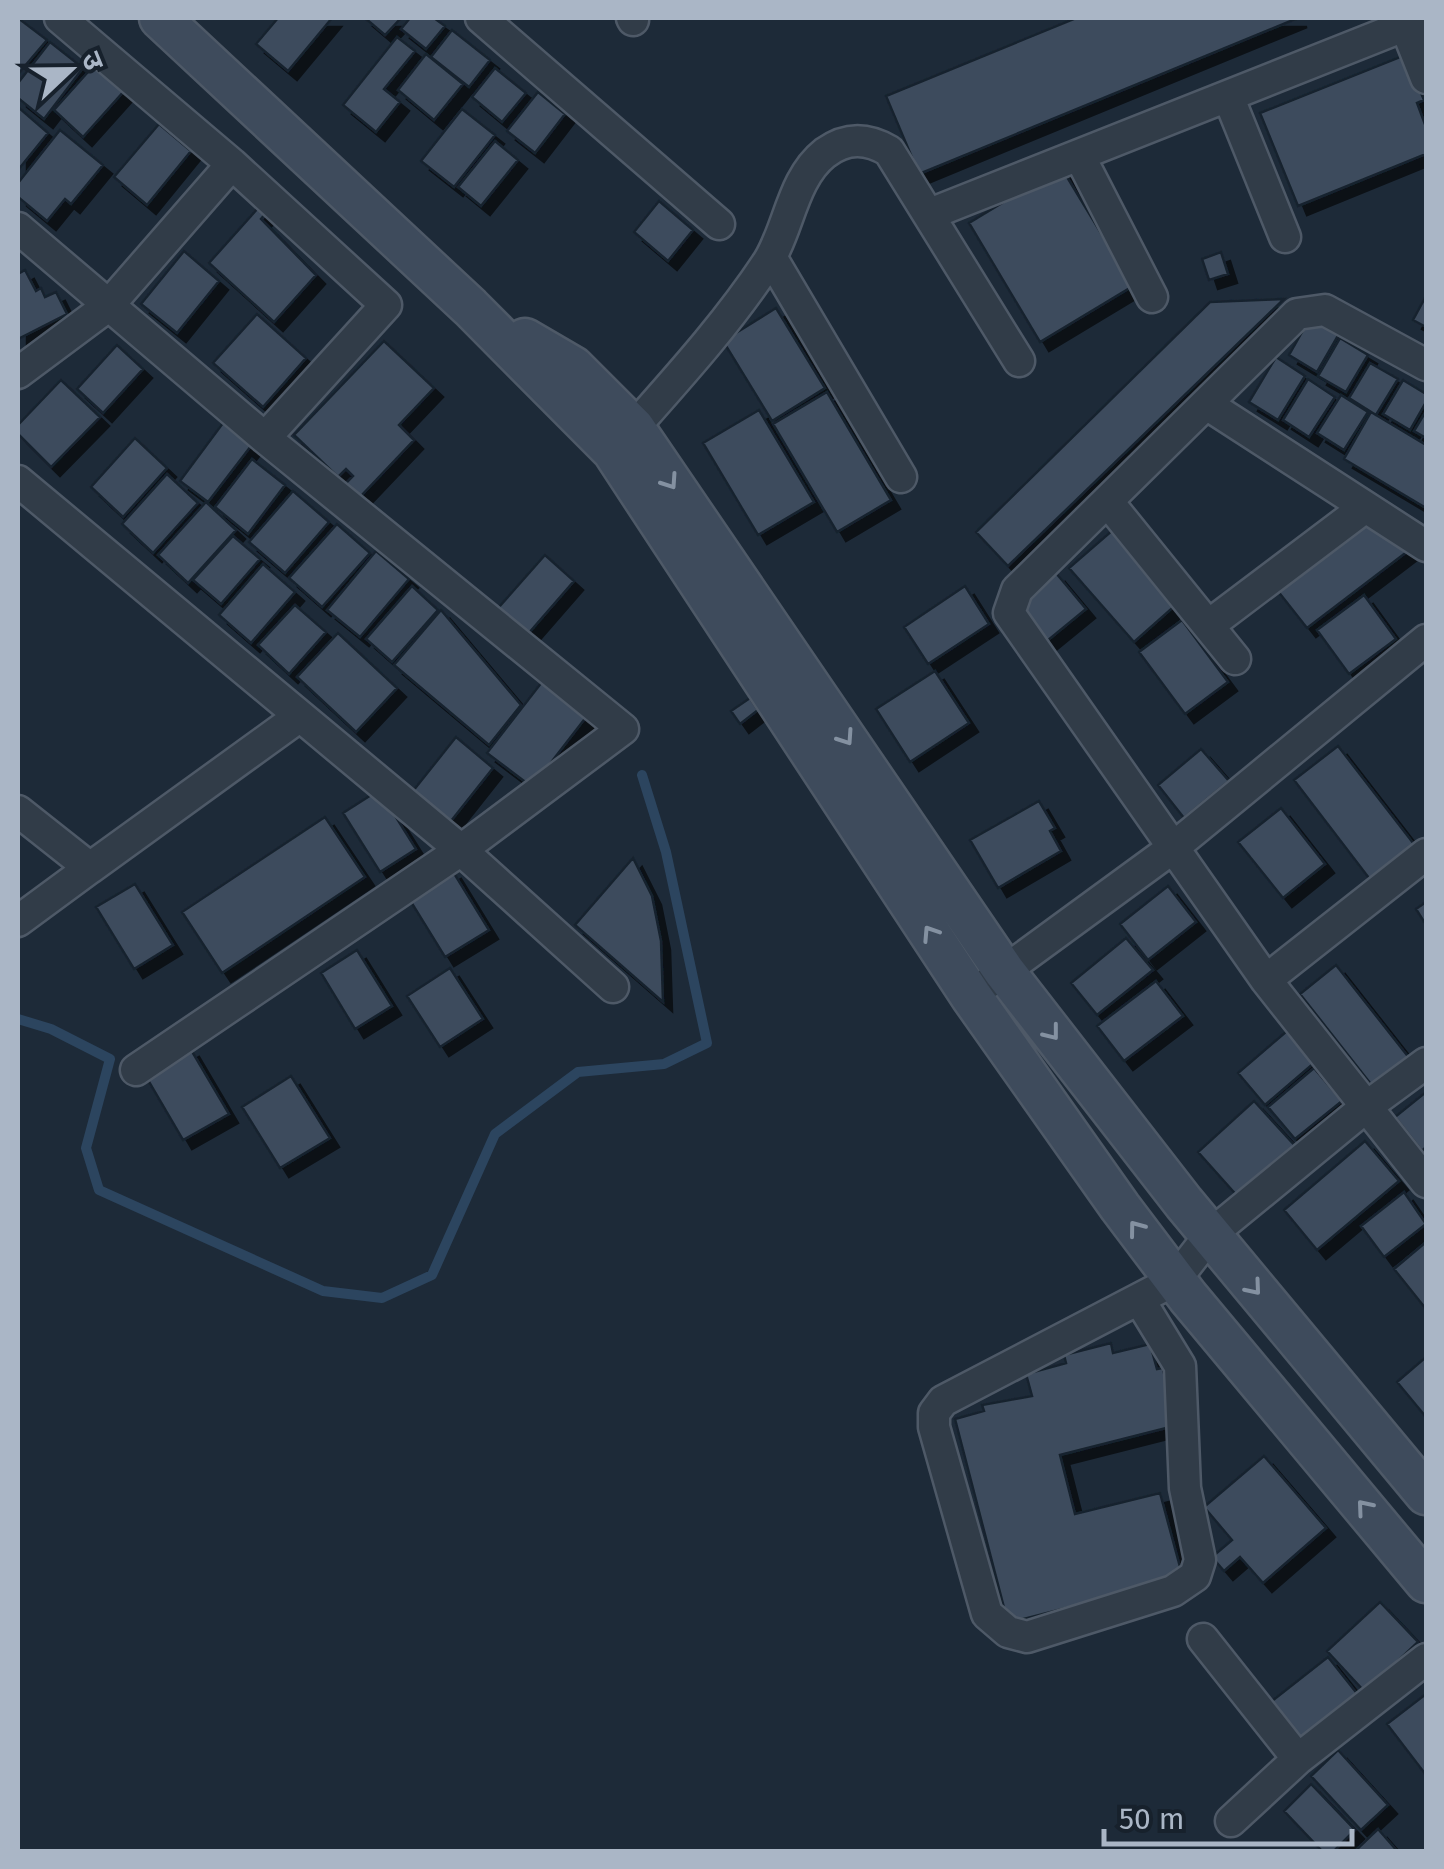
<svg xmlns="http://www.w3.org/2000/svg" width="1444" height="1869" font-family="'Fira Sans','Noto Sans Devanagari',sans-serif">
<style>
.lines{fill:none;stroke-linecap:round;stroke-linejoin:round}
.stream{stroke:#2c455f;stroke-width:10}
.building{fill:#3e4c5d;stroke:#18232f;stroke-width:2.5;filter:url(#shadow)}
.street-casing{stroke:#4e5967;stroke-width:35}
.secondary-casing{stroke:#4e5967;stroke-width:45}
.street{stroke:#313c48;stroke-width:30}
.secondary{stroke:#3e4b5c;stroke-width:40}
.oneway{stroke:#8491a1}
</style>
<defs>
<filter id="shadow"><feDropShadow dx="9" dy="9" stdDeviation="0" flood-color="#0009"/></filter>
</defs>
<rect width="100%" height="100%" fill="#1d2a38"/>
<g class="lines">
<path class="stream" d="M18 1019 51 1029 110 1059 86 1148 99 1190 323 1291 382 1298 432 1275 495 1134 578 1072 664 1064 707 1043 666 852 642 775"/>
</g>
<path class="building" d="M18 18 47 40 18 74Z
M278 18H332L288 71 256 44Z
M365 18H401L385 35Z
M410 18H434L445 26 426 49 401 29Z
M1076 18H1298L919 174 886 96Z
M452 30 490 60 469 87 431 57Z
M397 37 415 51 384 89 400 102 376 132 343 105Z
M50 42 83 68 44 119 18 98V83Z
M426 54 463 84 434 120 398 90Z
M1405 55 1424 100 1417 103 1426 127V154L1298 206 1260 113Z
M96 63 125 90 83 137 54 110Z
M495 68 526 93 502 122 472 97Z
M538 92 565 114 535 153 507 131Z
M18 107 48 133 18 170Z
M462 109 495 135 454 187 421 161Z
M159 124 191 151 147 205 114 177Z
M60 130 103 165 71 204 65 199 47 221 18 197V183Z
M495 141 518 160 481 206 458 187Z
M1061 167 1133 286 1040 342 969 223Z
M659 201 693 230 668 261 634 232Z
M259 207 266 213 261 219 316 275 274 322 209 263Z
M184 251 219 281 177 333 141 304Z
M1221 252 1228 274 1209 280 1202 259Z
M25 270 36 291 41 288 45 297 56 292 67 314 18 339V274Z
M1426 296V327L1413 320Z
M1284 299 1008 566 976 532 1210 302Z
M776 308 825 388 772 421 723 341Z
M257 314 306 358 263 407 213 363Z
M1310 318 1339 334 1317 372 1289 355Z
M1340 338 1368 355 1346 392 1318 376Z
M384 341 434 388 399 425 414 440 359 498 345 484 353 476 346 469 338 477 294 435Z
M117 345 143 369 103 413 77 389Z
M1276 357 1305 376 1278 420 1249 402Z
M1370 363 1398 379 1376 415 1349 398Z
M1308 379 1335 397 1309 437 1283 420Z
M61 380 100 417 51 467 18 434V425Z
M1403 380 1426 394V402L1410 430 1383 414Z
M827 392 891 500 837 532 773 424Z
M1341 395 1368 412 1344 450 1317 433Z
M759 410 814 502 758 535 703 443Z
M1426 411V438L1414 431Z
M1371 412 1426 445V508L1344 459Z
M223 423 251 446 208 502 180 481Z
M135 438 167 468 123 517 91 487Z
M252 459 285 485 248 534 215 507Z
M167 474 198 503 153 553 122 524Z
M293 491 329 522 285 573 249 542Z
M206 502 236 530 188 583 158 555Z
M1363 522 1408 551 1307 628 1277 590Z
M337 524 370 553 322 607 289 578Z
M1114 529 1178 603 1134 642 1069 568Z
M233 536 260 559 221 604 193 580Z
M376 551 409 579 360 637 327 610Z
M545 555 574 581 521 642 492 615Z
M263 564 295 592 251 643 219 615Z
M1056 573 1086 609 1047 641 1017 605Z
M412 586 438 610 392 662 366 639Z
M965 586 989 624 928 664 904 627Z
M1364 595 1396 639 1349 674 1317 630Z
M295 605 326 632 289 674 258 645Z
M441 610 521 705 489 745 394 665Z
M1182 620 1228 682 1185 714 1139 652Z
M338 633 397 688 356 732 297 677Z
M935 671 969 723 910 762 876 709Z
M542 682 587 716 532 787 487 753Z
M750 698 758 710 740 724 731 711Z
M456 737 493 768 451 821 413 791Z
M1338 746 1417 848 1372 882 1294 780Z
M1201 749 1229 781 1184 818 1158 785Z
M379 790 416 849 380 872 343 813Z
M1039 801 1055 828 1050 831 1061 851 998 888 970 840Z
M1281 808 1325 864 1283 898 1238 842Z
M325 817 365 877 222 973 182 912Z
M633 858 652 896 661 941 663 1002 575 925Z
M452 870 489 930 445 957 408 897Z
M135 884 173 945 134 969 96 907Z
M1168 886 1196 922 1148 960 1120 924Z
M1426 902V925L1416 909Z
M1126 938 1153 970 1097 1015 1071 983Z
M357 950 392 1006 355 1029 321 973Z
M1336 965 1410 1059 1374 1088 1300 994Z
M450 968 483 1019 440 1047 407 996Z
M1156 981 1183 1016 1124 1061 1097 1026Z
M1287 1031 1314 1063 1265 1105 1238 1073Z
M190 1048 229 1114 183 1140 145 1075Z
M1314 1068 1342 1101 1295 1139 1268 1107Z
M291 1076 330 1138 280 1168 242 1107Z
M1426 1092V1147L1422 1151 1395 1117Z
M1254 1101 1297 1148 1240 1199 1198 1152Z
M1365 1141 1399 1181 1317 1250 1284 1210Z
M1404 1192 1426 1224 1384 1257 1361 1226Z
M1426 1242V1309L1394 1269Z
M1111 1343 1113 1353 1150 1344 1157 1369 1163 1368 1174 1426 1060 1455 1075 1514 1160 1493 1183 1578 1008 1623 955 1419 984 1411 982 1405 1032 1396 1026 1374 1066 1363 1064 1355Z
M1426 1357V1417L1397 1382Z
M1264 1456 1326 1528 1263 1583 1240 1557 1224 1571 1212 1557 1232 1540 1204 1507Z
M1380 1602 1418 1642 1365 1692 1327 1651Z
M1328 1657 1359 1696 1303 1741 1272 1701Z
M1426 1694V1775L1387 1724Z
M1338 1750 1388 1805 1361 1830 1311 1776Z
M1311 1784 1355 1830 1333 1852H1323L1284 1811Z
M1378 1829 1398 1852H1354Z"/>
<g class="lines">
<defs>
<path id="street" d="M60 18 232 164 386 305 265 438
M481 18 719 224
M632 18 633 20
M1405 25 1426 78
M1228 96 1285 237
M1079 155 1152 297
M930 214 1424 18
M18 228 265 438 623 729 461 850 136 1070
M771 257 901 477
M1426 365 1325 310 1297 314 1017 590 1009 613 1266 980 1426 1182
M18 373 108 306 232 164
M1208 405 1426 546
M622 441C673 383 725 327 768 262 789 229 792 179 825 153 847 137 867 138 889 151L1019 361
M18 481 461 850 613 987
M1108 502 1235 659
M1209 625 1364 508
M18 811 90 868 300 716
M18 921 90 868
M1266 980 1426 854
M988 983 1174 847 1426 640
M1139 1299 1180 1366 1185 1488 1200 1560 1195 1576 1173 1591 1027 1637 1008 1632 987 1614 934 1427V1413L943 1401 1175 1280 1210 1235 1366 1107 1426 1063
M1203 1639 1298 1759
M1231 1821 1298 1759 1426 1659"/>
<path id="secondary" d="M160 18 470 307 613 451 971 996 1120 1207 1188 1297 1426 1582
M525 339 573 367 634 428 1004 971 1184 1203 1426 1494"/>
</defs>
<use href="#street" class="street-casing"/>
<use href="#secondary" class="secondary-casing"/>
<use href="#street" class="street"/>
<use href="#secondary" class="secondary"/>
</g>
<defs><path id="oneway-chevron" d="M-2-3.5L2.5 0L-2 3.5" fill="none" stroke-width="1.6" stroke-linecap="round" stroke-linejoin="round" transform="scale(2.5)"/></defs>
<g class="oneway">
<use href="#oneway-chevron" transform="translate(670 482) rotate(56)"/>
<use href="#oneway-chevron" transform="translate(846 738) rotate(56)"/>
<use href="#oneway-chevron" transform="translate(930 933) rotate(-123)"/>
<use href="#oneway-chevron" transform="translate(1052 1033) rotate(52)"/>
<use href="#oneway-chevron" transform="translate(1136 1228) rotate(-127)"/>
<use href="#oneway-chevron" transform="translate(1254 1288) rotate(50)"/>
<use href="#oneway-chevron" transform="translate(1364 1507) rotate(-130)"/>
</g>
<rect width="1444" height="1869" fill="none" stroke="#aab6c6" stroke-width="40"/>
<g transform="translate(70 70) rotate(68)" stroke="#17212c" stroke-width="8" paint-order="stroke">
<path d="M0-8L18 38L0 25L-18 38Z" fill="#aab6c6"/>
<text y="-15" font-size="28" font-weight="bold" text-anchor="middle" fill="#aab6c6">उ</text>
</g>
<path d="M1104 1829v15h248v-15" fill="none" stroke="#aab6c6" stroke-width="5"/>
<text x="1119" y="1829" font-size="30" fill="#aab6c6" stroke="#17212c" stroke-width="8" paint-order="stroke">50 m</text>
</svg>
